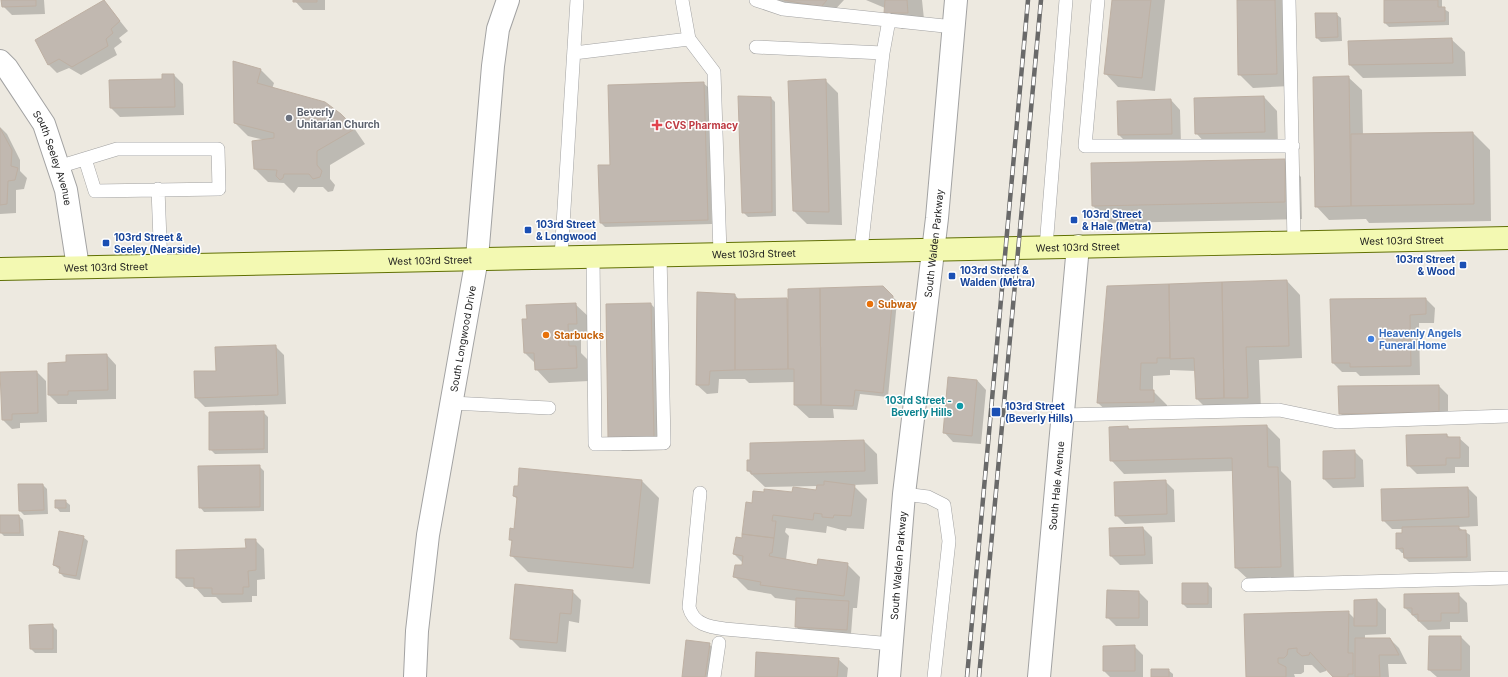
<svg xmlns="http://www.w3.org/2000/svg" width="1508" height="677" font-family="Inter,sans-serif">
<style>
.shadow{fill:#0003}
.building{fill:#c1b8b0;stroke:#beb0a3}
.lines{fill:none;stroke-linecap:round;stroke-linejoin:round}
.service-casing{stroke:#a2a2a2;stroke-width:14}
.minor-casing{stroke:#a2a2a2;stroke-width:24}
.tertiary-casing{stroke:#a2a2a2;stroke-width:24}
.secondary-casing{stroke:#617004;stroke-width:24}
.service{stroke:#fff;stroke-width:13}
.minor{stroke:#fff;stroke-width:22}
.tertiary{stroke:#fff;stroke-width:22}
.secondary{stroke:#f3f9b2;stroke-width:22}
.rail-casing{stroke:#696969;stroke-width:4.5}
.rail{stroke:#fff;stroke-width:3;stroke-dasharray:9;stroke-linecap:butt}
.worship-dot{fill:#6b7280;stroke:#fff;stroke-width:1.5}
.health-dot{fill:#e0444e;stroke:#fff;stroke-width:1.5}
.transit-dot{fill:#1a4fb4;stroke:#fff;stroke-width:1.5}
.food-dot{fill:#e8710a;stroke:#fff;stroke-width:1.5}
.shop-dot{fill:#3f7fe0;stroke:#fff;stroke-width:1.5}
.culture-dot{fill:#0f9aa8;stroke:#fff;stroke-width:1.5}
.labels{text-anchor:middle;stroke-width:3;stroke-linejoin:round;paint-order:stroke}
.worship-label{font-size:10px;font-weight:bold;fill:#5b616d;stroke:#fff;text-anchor:start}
.health-label{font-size:10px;font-weight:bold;fill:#be3a42;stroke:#fff;text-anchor:start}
.street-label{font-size:10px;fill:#1b1b1b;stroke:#fff}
.transit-label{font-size:10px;font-weight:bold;fill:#164399;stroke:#fff;text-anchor:start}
.food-label{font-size:10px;font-weight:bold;fill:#c56008;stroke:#fff;text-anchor:start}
.shop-label{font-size:10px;font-weight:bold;fill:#366cbe;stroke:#fff;text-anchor:start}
.culture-label{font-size:10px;font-weight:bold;fill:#0d838f;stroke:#fff;text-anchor:end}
</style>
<rect width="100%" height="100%" fill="#ede9e0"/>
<path class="shadow" d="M2 0H44L45 14 12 15 3 6Z
M294 0H325V10H303Z
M777 0H844L830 15 786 7Z
M866 0H922L925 29H902L885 12V8Z
M1113 0H1165L1155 91 1118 87 1105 73Z
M1238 0H1288L1290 86 1253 88 1239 74Z
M1385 0H1442V8L1449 12V25L1389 27 1385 23Z
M104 1 128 31 119 38 122 42 114 48 117 55 81 75 69 68 57 73 48 64Z
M1336 14 1341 18 1342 41 1321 42 1317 38Z
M1451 39 1465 52 1466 76 1363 78 1350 65 1349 42Z
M234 62 261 70 274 83 272 89 341 114 354 128 365 144 330 165V179L335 185 333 191 328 192 323 187H298L294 193 284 183 268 182 255 169 265 140 248 136 235 123Z
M163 75H174L183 84 184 115 120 117 111 108 163 80Z
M1348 77 1362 90 1363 135 1473 133 1490 150 1491 221 1369 223 1366 219 1329 220 1316 206Z
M825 80 838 93 842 225 807 224 794 211 789 82Z
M703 83 708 87 712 224 605 227 601 223 599 166H611Z
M1264 97 1277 111 1278 145 1209 147 1196 133Z
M771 98 775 102 776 216 748 217 743 212Z
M1171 100 1180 110 1181 143 1128 144 1119 135Z
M0 127 7 134 20 160V171L27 178 24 189 16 190V213L0 214Z
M1284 160 1301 177 1302 219 1110 223 1093 206Z
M1287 281 1300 295 1302 358 1259 360 1261 411 1210 412 1197 399 1196 371 1170 370V375L1153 376V391L1167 405V415L1112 416 1098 403 1108 287Z
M882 287 897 301 888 397 860 394 857 410 833 409 834 418H809L795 405V382L749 383 745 379H719L718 393 707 394 697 385 735 295 739 300 788 299Z
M1426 299 1435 308 1434 323H1419L1420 375 1360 376 1356 372H1342L1333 363Z
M575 304 589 317V336H581V353L589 361V381L549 383 536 369V364L525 353Z
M651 304 664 318 666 450 622 451 609 437Z
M275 346 284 355 286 404 205 407 196 398 217 372Z
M107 355 116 365V399L77 400V404H58L49 395Z
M37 372 46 381 47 422 20 423V428L12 429 3 420 1 373Z
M977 380 986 390 981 444 953 442 944 432Z
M1439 386 1448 395V421L1349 422 1340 413Z
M263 412 268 417V453L215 454 210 449Z
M1267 426 1280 439 1281 471 1291 481 1294 580 1250 581 1236 568 1234 471 1124 474 1111 460 1128 427 1130 430Z
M1447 435 1450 438H1459L1469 447V467H1455V473L1417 474 1408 465Z
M864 441 877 454 878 484 853 485 867 499 864 529 847 528 846 531 827 526 826 533 786 528 785 532 789 536 786 560 818 566 847 564 860 577 857 608H853L851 634 800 631 796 626 797 601 775 598 771 594 748 590 735 577 743 566V563L734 554 743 539 753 504 765 493H793L817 491 818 486 765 487 748 471Z
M1354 451 1363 460 1364 487 1333 488 1324 479Z
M259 466 264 471V511L204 512 200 507Z
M642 481 659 498 650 584 528 572 511 555 513 542 510 540 515 530 518 500 514 496Z
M1165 481 1174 490 1175 522 1125 524 1116 515Z
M43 485 47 489 48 514 24 515 20 511Z
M1468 488 1477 497 1478 526 1458 527 1470 535 1471 561 1409 562 1405 558V553H1402L1397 548 1403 533V529H1392L1383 520Z
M65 501 70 505V512H60L56 507Z
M0 516H19L23 520 24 536H4L0 532Z
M1143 528 1152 537 1153 564 1120 565 1111 556 1110 529Z
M83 537 88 541 80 580 64 577 60 573V570L54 565Z
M255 540 264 549 265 579 257 580V596H252V602L222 603 216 597H204L195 587H186L177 578 247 549Z
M1208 584 1212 588V608H1187L1183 604Z
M572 591 581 600 579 623 569 621 566 652 520 648 511 639Z
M1139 592 1148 601V626H1116L1107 617Z
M1458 594 1467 603 1468 622H1450V629L1428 630 1405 608Z
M1377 600 1386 609V634L1365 635V639H1390L1399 648 1407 664H1388L1389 677H1335L1327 668 1326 671 1320 673 1312 665H1304V672L1301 674H1294L1295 677H1247L1245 615 1348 612 1355 619Z
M52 625 57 630V653H35L31 649Z
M1461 637 1470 646V677H1437L1429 670Z
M709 644 718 653 715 677H683Z
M1134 646 1143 655V677H1110L1104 671Z
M838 659 848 668 847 677H756Z
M1168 670 1173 674V677H1152Z"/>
<path class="building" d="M1 0H36V6L2 7Z
M104 0 120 21 111 29 113 33 106 39 108 46 72 67 59 59 48 65 35 40Z
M293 0H317V2H293Z
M784 0H827L821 7Z
M885 0H907L908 13H884Z
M1112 0H1151L1142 78 1104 74Z
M1237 0H1275L1277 74 1238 75Z
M1384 0H1438V7H1445V21L1384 23Z
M1315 13H1337L1338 37 1316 38Z
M1452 38 1453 63 1349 65 1348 41Z
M233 61 261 69 257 83 325 102 341 114 348 121 353 130 317 151V165L322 171 320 177 313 179 309 174H284L283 178 280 180 276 176 277 170 254 169 252 141 274 138V133L234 123Z
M162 74H174L175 107 110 108 109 80 162 79Z
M1349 76 1351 206 1315 207 1313 77Z
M826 79 829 212 793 211 788 81Z
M704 82 708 220 600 223 598 165H610L608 85Z
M738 96 771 97 772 212 742 213Z
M1264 96 1265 132 1195 134 1194 98Z
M1171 99 1172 134 1118 135 1117 101Z
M0 128 12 150 11 166 18 168 15 180 8 181 7 204 0 205Z
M1473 132 1474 204 1351 206V134Z
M1285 159V202L1092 206 1091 163Z
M1287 280 1289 346 1246 347 1248 398H1224L1222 282Z
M1222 282 1224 398 1196 399 1194 358 1170 359 1169 284Z
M1169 284 1170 358H1157V363H1141L1140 390H1154V402L1097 403 1107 286Z
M883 286 893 296 883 393 855 390 853 406 821 405 820 288Z
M820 288 821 405H794V369H788V289Z
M697 292 735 294V370L710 371 709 385H696Z
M787 298 788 369 735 370V299Z
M1426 298V314L1410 315 1411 366 1350 367V363H1332L1330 299Z
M576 303 577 324H568L569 346H576L577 368 535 370 534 353H524L522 319H527L526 305Z
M651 303 654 437 608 438 606 304Z
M276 345 278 395 195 398 194 371H216L215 347Z
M107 354 108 390 68 391V395H48V363L66 362V355Z
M37 371 38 413 12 414V420H2L0 372Z
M948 377 977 380 972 436 943 433Z
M1439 385V412L1339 414 1338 386Z
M264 411V449L209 450V412Z
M1267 425 1268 467H1278L1281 567 1235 568 1232 458 1110 461 1109 427 1128 426V429Z
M1447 434V437H1460V458H1446V465L1407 466 1406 435Z
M864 440 865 471 751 474V471H747V460H750V443Z
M1355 450V478L1323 479V451Z
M260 465V507L199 508 198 466Z
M519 468 642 480 633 568 510 556 512 540H509L510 528 514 529 517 497 513 496 514 486H518Z
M1166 480 1167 514 1115 516 1114 482Z
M824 481 855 485 851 516 834 515 833 518 822 517V514L814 513 813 520 773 515 772 521H776L774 538 742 534 746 502 752 503 753 491 764 492V489L792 492 793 487 816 490 817 485H824Z
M18 484H43L44 510 19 511Z
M1468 487 1469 517 1382 521 1381 489Z
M55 500H66V508H55Z
M0 515H19L20 533H0Z
M1459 526V530H1466L1467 557 1404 558 1403 548 1396 549V533H1402V527Z
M1143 527 1145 555 1110 556 1109 528Z
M59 531 84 536 76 576 59 573 60 567 53 565Z
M742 534 774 538 772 553H770L769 556 817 565 818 559 848 563 844 596 760 585 761 582 733 577 735 565H742L743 556 733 554 736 537 742 538Z
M245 539H256V570L248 571 249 587H243V594H212V588H194V578H176V550L246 548Z
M1182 583H1208V604H1182Z
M515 584 573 590 571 614 560 613 557 643 510 639Z
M1107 590 1139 591V618H1106Z
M1459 593V613H1441V621H1418V614L1412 615V608H1404V594Z
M796 598 849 601 847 630 795 627Z
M1377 599V626H1354V600Z
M1349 611 1348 653H1353V674H1348V677H1333L1310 652 1309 655 1302 656 1297 652V648L1288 649 1287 655 1284 658H1278V663L1286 667V677H1246L1244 614Z
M53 624V649H30L29 625Z
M1429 636H1461V670H1428Z
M1355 638H1390L1399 655H1379L1380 677H1355Z
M686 640 710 643 705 677H682Z
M1135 645V671H1103V646Z
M756 652 839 658 837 677H755Z
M1151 669H1169V677H1151Z"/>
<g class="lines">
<defs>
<path id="service" d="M682 0 689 39 714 72 720 253
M756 0 783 9 954 27
M1098 0 1085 146H1293
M1289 0 1294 242
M756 47 883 53
M574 53 689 39
M58 167 117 149H218L219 189 95 191 85 159
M158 189 161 266
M1046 247 1066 0
M861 250 883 53 889 20
M593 256 595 444 664 443 660 254
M561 257 577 0
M452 403 549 408
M1063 415 1279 410 1337 422 1508 416
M700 493 689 607C693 624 709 627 725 629L892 644
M904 494 928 497 944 505 949 541 934 677
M1248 585 1508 578
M714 677 719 643"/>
<g id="minor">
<path id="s1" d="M0 61 7 68 44 124 66 190 78 267"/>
<path id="s2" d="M889 677 904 494 937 218 956 0"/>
<path id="s3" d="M1039 677 1078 246"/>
</g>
<g id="tertiary">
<path id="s4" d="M415 677 417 631 428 535 477 258 493 66 498 29 508 0"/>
</g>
<g id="secondary">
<path id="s5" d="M0 269 1508 238"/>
</g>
</defs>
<use href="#service" class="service-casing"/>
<use href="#minor" class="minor-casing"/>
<use href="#tertiary" class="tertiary-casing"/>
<use href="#secondary" class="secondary-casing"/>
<use href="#service" class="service"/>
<use href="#minor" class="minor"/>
<use href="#tertiary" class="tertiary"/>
<use href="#secondary" class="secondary"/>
<defs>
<path id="rail" d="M967 677 1028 0
M979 677 1041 0"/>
</defs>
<use href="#rail" class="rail-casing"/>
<use href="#rail" class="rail"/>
</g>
<circle class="worship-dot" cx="289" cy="118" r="4"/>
<path class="health-dot" d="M655 119h4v4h4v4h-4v4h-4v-4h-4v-4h4z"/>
<g class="transit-dot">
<rect x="1070" y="216" width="8" height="8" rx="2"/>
<rect x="524" y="226" width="8" height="8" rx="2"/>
<rect x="102" y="239" width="8" height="8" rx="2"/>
<rect x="1459" y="261" width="8" height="8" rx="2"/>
<rect x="948" y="272" width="8" height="8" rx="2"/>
<rect x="991" y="407" width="10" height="10" rx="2"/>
</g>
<g class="food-dot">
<circle cx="870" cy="304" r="4"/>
<circle cx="546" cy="335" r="4"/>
</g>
<circle class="shop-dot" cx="1371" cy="339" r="4"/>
<circle class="culture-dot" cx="960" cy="406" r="4"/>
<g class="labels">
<g class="worship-label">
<text x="297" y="116">Beverly<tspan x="297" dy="12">Unitarian Church</tspan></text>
</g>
<g class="health-label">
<text x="665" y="129">CVS Pharmacy</text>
</g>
<g class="street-label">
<text dy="4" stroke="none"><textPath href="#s1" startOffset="112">South Seeley Avenue</textPath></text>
<text dy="4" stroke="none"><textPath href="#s5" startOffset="1402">West 103rd Street</textPath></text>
<text dy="4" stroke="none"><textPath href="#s2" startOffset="436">South Walden Parkway</textPath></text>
<text dy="4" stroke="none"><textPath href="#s5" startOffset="1078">West 103rd Street</textPath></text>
<text dy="4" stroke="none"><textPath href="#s5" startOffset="754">West 103rd Street</textPath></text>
<text dy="4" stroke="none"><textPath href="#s5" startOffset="430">West 103rd Street</textPath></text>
<text dy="4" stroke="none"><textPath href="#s5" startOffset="106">West 103rd Street</textPath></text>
<text dy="4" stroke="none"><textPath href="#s4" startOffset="342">South Longwood Drive</textPath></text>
<text dy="4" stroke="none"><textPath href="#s3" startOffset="192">South Hale Avenue</textPath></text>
<text dy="4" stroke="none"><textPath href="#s2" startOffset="112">South Walden Parkway</textPath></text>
</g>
<g class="transit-label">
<text x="1082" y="218">103rd Street<tspan x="1082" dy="12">&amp; Hale (Metra)</tspan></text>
<text x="536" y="228">103rd Street<tspan x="536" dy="12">&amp; Longwood</tspan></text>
<text x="114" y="241">103rd Street &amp;<tspan x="114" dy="12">Seeley (Nearside)</tspan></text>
<text x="1455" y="263" text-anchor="end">103rd Street<tspan x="1455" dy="12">&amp; Wood</tspan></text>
<text x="960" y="274">103rd Street &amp;<tspan x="960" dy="12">Walden (Metra)</tspan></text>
<text x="1005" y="410">103rd Street<tspan x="1005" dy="12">(Beverly Hills)</tspan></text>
</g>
<g class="food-label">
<text x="878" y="308">Subway</text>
<text x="554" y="339">Starbucks</text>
</g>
<g class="shop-label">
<text x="1379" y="337">Heavenly Angels<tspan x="1379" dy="12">Funeral Home</tspan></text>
</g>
<g class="culture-label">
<text x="952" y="404">103rd Street -<tspan x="952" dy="12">Beverly Hills</tspan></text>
</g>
</g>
</svg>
